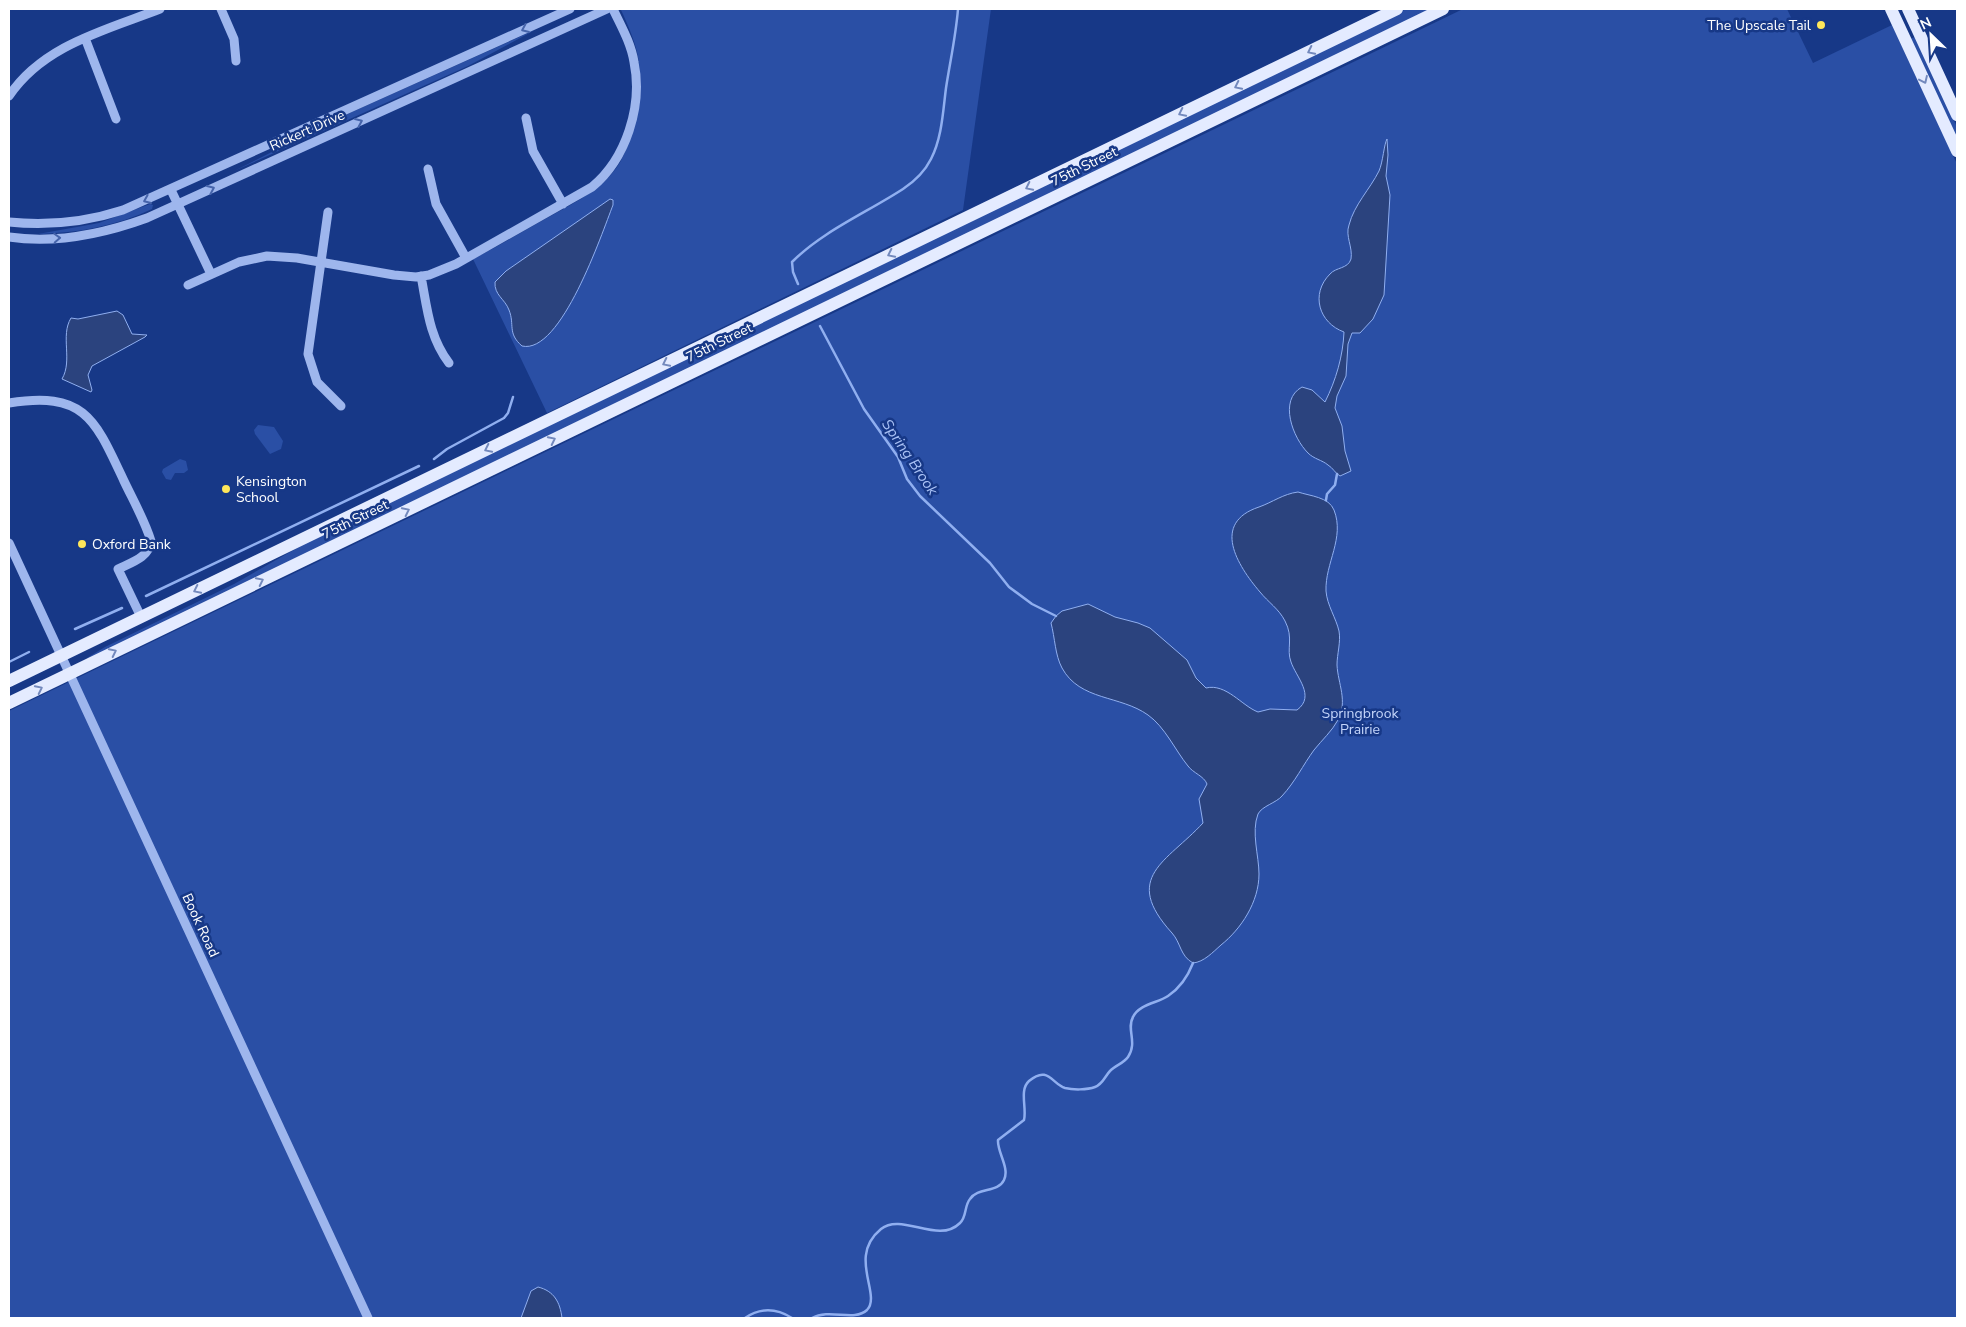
<svg xmlns="http://www.w3.org/2000/svg" width="1966" height="1327" font-family="'Nunito Sans',sans-serif">
<style>
.green{fill:#2a4fa5}
.water{fill:#2b437e;stroke:#90aff0}
.lines{fill:none;stroke-linecap:round;stroke-linejoin:round}
.stream{stroke:#90aff0;stroke-width:2.5}
.minor{stroke:#9eb6ed;stroke-width:9}
.major{stroke:#e4ebff;stroke-width:12}
.oneway{stroke:#4664ab}
.oneway2{stroke:#7389bd}
.poi-dot{fill:#ffe75a;stroke:#173887;stroke-width:2}
.labels{text-anchor:middle;stroke-width:5;stroke-linejoin:round;paint-order:stroke}
.poi-label{font-size:14px;fill:#fff;stroke:#173887;text-anchor:start}
.street-label{font-size:14px;fill:#fff;stroke:#173887}
.park-label{font-size:14px;fill:#c3d4fa;stroke:#173887}
.water-label{font-size:15px;font-style:italic;fill:#a9c1f5;stroke:#173887}
</style>
<rect width="100%" height="100%" fill="#173887"/>
<path class="green" d="M623 9H991L963 210 547 413 473 259C498 246 522 232 547 218 572 204 600 191 617 167 628 151 631 134 635 117 644 70 641 53 621 10Z
M1406 9H1431L88 660 87 658 105 647 234 584 306 543Z
M1463 9H1787L1813 63 1892 25 1957 164V1318H9V711Z
M535 30 468 66 234 171 343 116Z
M1915 37 1957 127V138L1910 39Z
M150 204 153 205 152 209C116 226 78 233 38 234L99 223Z
M258 425 274 427 283 441 281 449 270 454 255 434 254 430Z
M180 459 186 461 188 470 184 473H175L171 480 166 479 162 472 163 469Z"/>
<path class="water" d="M1387 139 1388 155 1386 176 1390 195 1384 295 1373 319 1360 333H1352L1348 344 1346 376 1337 396 1335 408 1342 426 1345 451 1351 471 1340 476C1335 473 1333 468 1328 465 1322 460 1314 459 1308 453 1293 438 1278 400 1302 387L1312 390 1325 402C1336 380 1343 356 1344 332 1319 323 1310 294 1330 274 1336 267 1348 269 1351 259 1353 247 1345 236 1349 225 1354 205 1370 189 1379 171 1383 162 1384 144 1387 139Z
M610 199 613 200V205C602 233 561 355 522 346 507 333 515 325 509 310 505 299 494 295 495 282L506 271Z
M117 311 123 315 132 334 147 335 145 337 92 366 88 375 92 390 91 392 62 379C73 360 60 336 71 318L78 319Z
M1298 492C1310 496 1329 497 1334 510 1345 538 1325 563 1326 591 1327 605 1336 618 1339 631 1341 642 1337 654 1337 665 1338 684 1348 701 1338 720 1332 731 1322 740 1314 750 1303 765 1295 782 1282 796 1276 803 1262 806 1258 814 1251 832 1259 856 1259 874 1259 902 1241 929 1221 945 1213 952 1204 962 1193 963 1180 956 1181 943 1172 933 1121 877 1167 862 1203 823L1199 799 1207 784C1204 776 1193 773 1188 766 1175 750 1165 727 1148 715 1120 695 1080 701 1062 668 1055 655 1055 638 1051 623L1056 616 1062 611 1088 604 1115 617 1138 623 1150 628 1187 660 1196 678 1206 688C1226 683 1242 706 1258 712L1270 709 1297 710C1316 696 1296 677 1291 662 1286 649 1294 638 1285 621 1279 609 1268 602 1260 592 1237 565 1211 523 1259 507 1273 502 1283 494 1298 492Z
M538 1287C554 1291 560 1302 562 1318H521L531 1291Z"/>
<g class="lines">
<path class="stream" d="M798 284 793 272 792 262C823 231 866 213 903 189 915 181 925 171 931 159 942 138 943 111 946 88 950 62 956 35 958 9
M820 326 864 409 898 457 907 479 920 496 990 563 1009 587 1032 604 1056 616
M434 459 447 449 504 418 508 413 513 397
M1326 500 1327 494 1335 485 1337 474
M146 596 419 466
M75 629 122 608
M9 662 29 652
M745 1318C761 1307 776 1308 792 1318
M812 1318C830 1308 854 1322 867 1310 882 1294 847 1257 881 1229 902 1212 938 1245 960 1223 967 1217 964 1206 970 1199 978 1187 998 1193 1004 1180 1010 1168 997 1152 998 1140L1024 1120C1027 1108 1019 1090 1029 1081 1048 1065 1052 1084 1065 1088 1073 1090 1087 1090 1095 1087 1103 1084 1105 1076 1110 1071 1116 1065 1124 1063 1128 1057 1138 1042 1126 1029 1133 1017 1139 1004 1158 1003 1168 996 1180 988 1188 976 1193 963"/>
<path class="minor" d="M221 9 234 39 236 61
M85 38 116 119
M9 96C43 45 106 30 160 9
M526 118 533 151 563 204
M428 169 436 204 466 258
M171 190 211 274
M328 212 308 354 317 382 341 406
M9 222C48 226 86 222 123 210L570 9
M9 237C56 244 103 234 147 218L607 9
M421 276C427 307 429 337 449 363
M188 285 239 262 267 256 297 258 394 275 416 277 429 275 456 264 592 187C626 159 643 106 634 62 631 43 621 26 613 9
M9 403C85 391 95 419 124 481 133 500 145 521 151 541 150 557 130 563 118 569L141 617
M9 543 368 1318"/>
<path class="major" d="M1891 9 1957 151
M1908 9 1957 115
M9 681 1397 9
M9 703 1443 9"/>
</g>
<defs><path id="oneway-chevron" d="M-2-3.5L2.5 0L-2 3.5" fill="none" stroke-width="1.6" stroke-linecap="round" stroke-linejoin="round" transform="scale(1.25)"/></defs>
<g class="oneway">
<use href="#oneway-chevron" transform="translate(525 29) rotate(156)"/>
<use href="#oneway-chevron" transform="translate(359 122) rotate(-24)"/>
<use href="#oneway-chevron" transform="translate(211 189) rotate(-24)"/>
<use href="#oneway-chevron" transform="translate(147 200) rotate(157)"/>
<use href="#oneway-chevron" transform="translate(57 238) rotate(-3)"/>
</g>
<g class="oneway2">
<use href="#oneway-chevron" transform="translate(1311 51) rotate(154)"/>
<use href="#oneway-chevron" transform="translate(1924 80) rotate(65)"/>
<use href="#oneway-chevron" transform="translate(1238 86) rotate(154)"/>
<use href="#oneway-chevron" transform="translate(1182 113) rotate(154)"/>
<use href="#oneway-chevron" transform="translate(1029 187) rotate(154)"/>
<use href="#oneway-chevron" transform="translate(891 254) rotate(154)"/>
<use href="#oneway-chevron" transform="translate(666 363) rotate(154)"/>
<use href="#oneway-chevron" transform="translate(552 440) rotate(-26)"/>
<use href="#oneway-chevron" transform="translate(488 449) rotate(154)"/>
<use href="#oneway-chevron" transform="translate(406 511) rotate(-26)"/>
<use href="#oneway-chevron" transform="translate(260 581) rotate(-26)"/>
<use href="#oneway-chevron" transform="translate(197 590) rotate(154)"/>
<use href="#oneway-chevron" transform="translate(113 652) rotate(-26)"/>
<use href="#oneway-chevron" transform="translate(39 689) rotate(-26)"/>
</g>
<g class="poi-dot">
<circle cx="1821" cy="25" r="5"/>
<circle cx="226" cy="489" r="5"/>
<circle cx="82" cy="544" r="5"/>
</g>
<g class="labels">
<g class="poi-label">
<text x="1811" y="30" text-anchor="end">The Upscale Tail</text>
<text x="236" y="486">Kensington<tspan x="236" dy="16">School</tspan></text>
<text x="92" y="549">Oxford Bank</text>
</g>
<g class="street-label">
<text transform="translate(307 130) rotate(-24)" y="5">Rickert Drive</text>
<text transform="translate(1084 166) rotate(-26)" y="5">75th Street</text>
<text transform="translate(719 342) rotate(-26)" y="5">75th Street</text>
<text transform="translate(355 519) rotate(-26)" y="5">75th Street</text>
<text transform="translate(201 925) rotate(65)" y="5">Book Road</text>
</g>
<g class="park-label">
<text x="1360" y="718">Springbrook<tspan x="1360" dy="16">Prairie</tspan></text>
</g>
<g class="water-label">
<text transform="translate(910 457) rotate(56)" y="5">Spring Brook</text>
</g>
</g>
<rect width="1966" height="1327" fill="none" stroke="#ffffff" stroke-width="20"/>
<g transform="translate(1931 35) rotate(335)" stroke="#173887" stroke-width="4" paint-order="stroke">
<path d="M0-4L9 19L0 12L-9 19Z" fill="#ffffff"/>
<text y="-8" font-size="14" font-weight="bold" text-anchor="middle" fill="#ffffff">N</text>
</g>
</svg>
